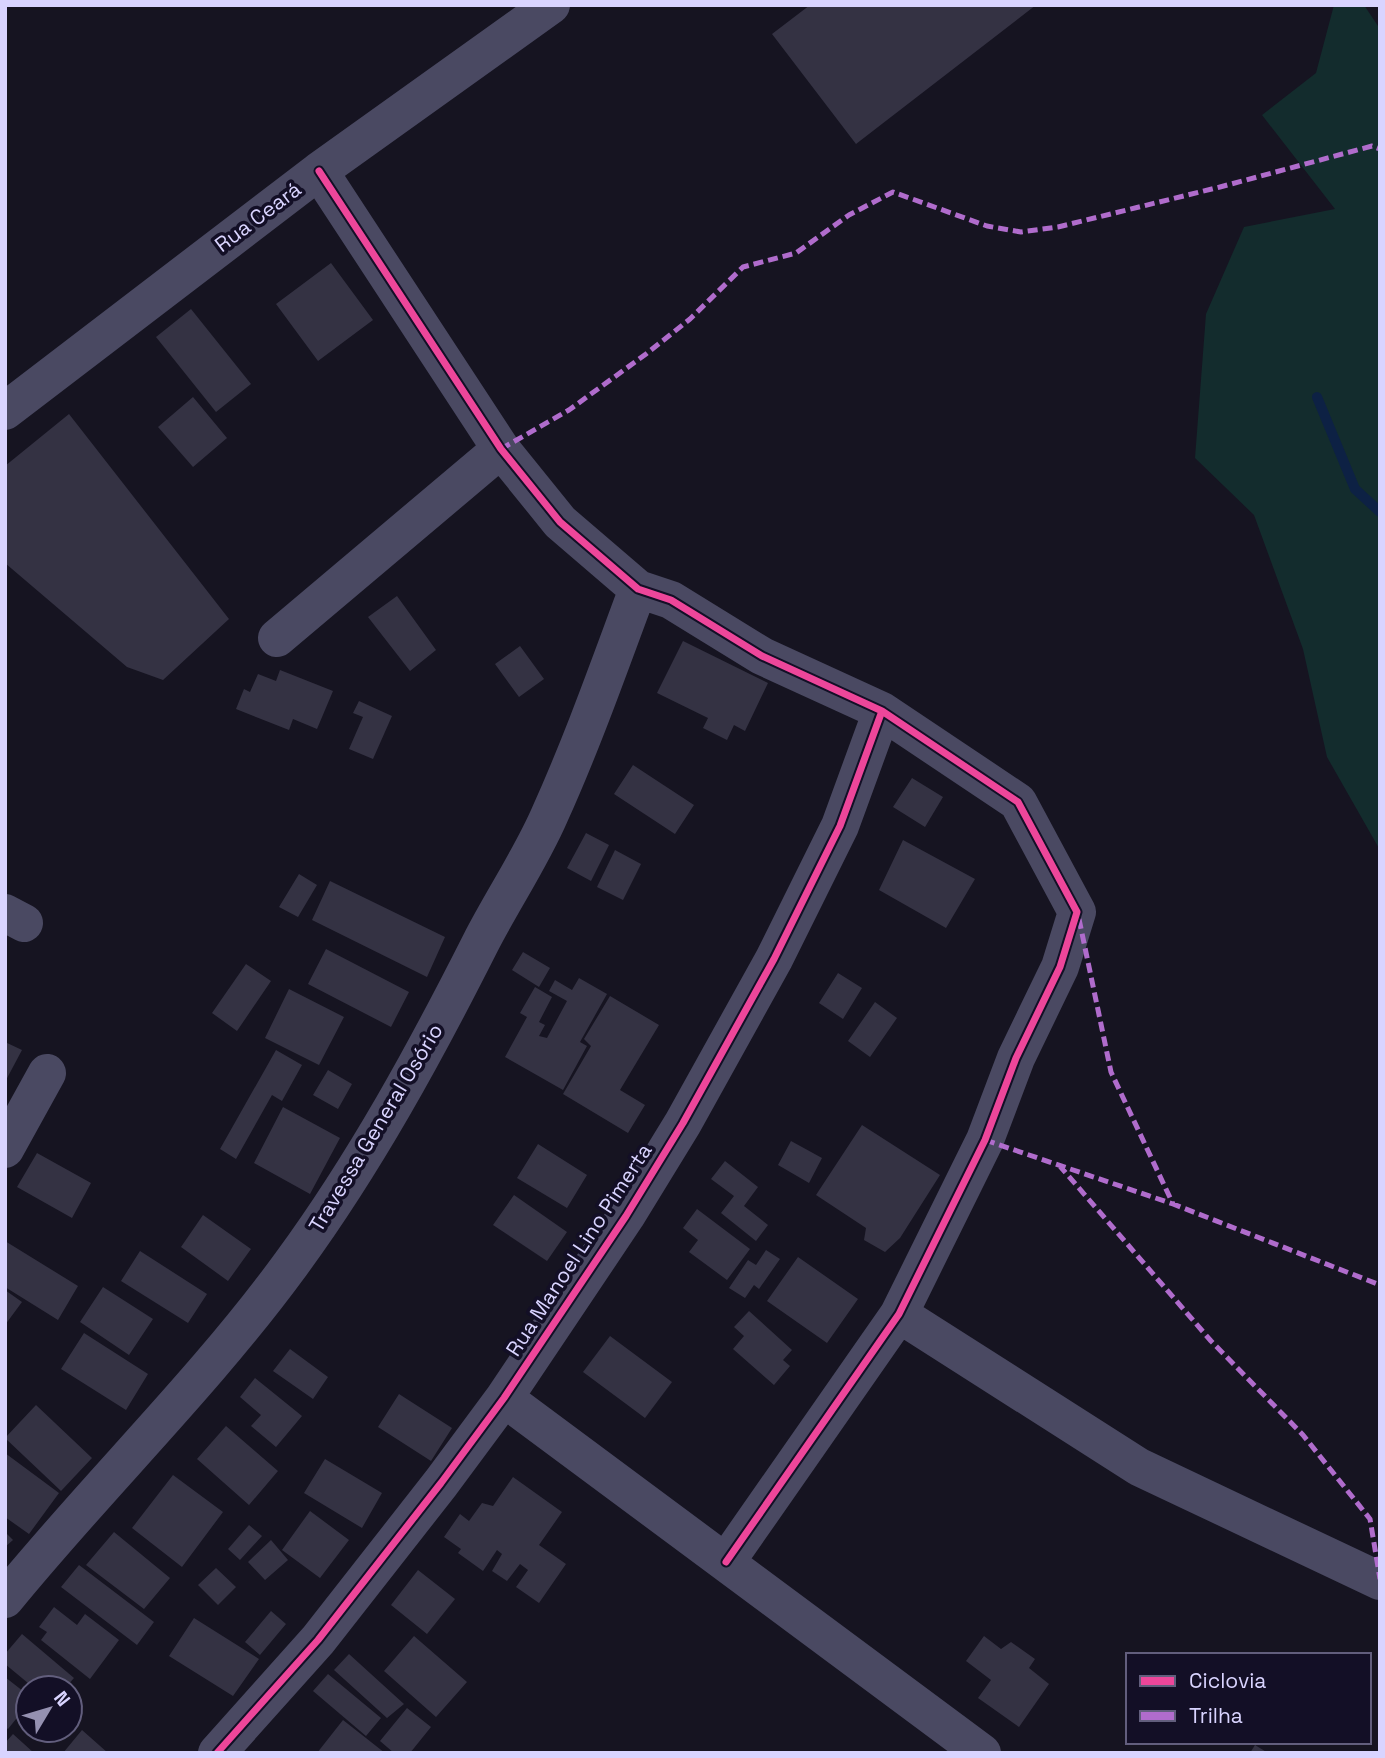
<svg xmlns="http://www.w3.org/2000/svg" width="1385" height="1758" font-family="'Space Grotesk',sans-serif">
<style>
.green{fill:#132c2d}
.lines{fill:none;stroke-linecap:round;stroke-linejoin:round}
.stream{stroke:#0d2144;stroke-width:10}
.building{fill:#343243}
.street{stroke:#4a4962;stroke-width:38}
.quiet{stroke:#b06ccc;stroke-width:5;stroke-dasharray:10 5;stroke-linecap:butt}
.cycleway-casing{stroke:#130f26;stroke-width:11}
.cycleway{stroke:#ed469a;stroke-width:7}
.labels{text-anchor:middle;stroke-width:7;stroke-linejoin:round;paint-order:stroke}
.street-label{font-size:21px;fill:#d9d4ff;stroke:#130f26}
</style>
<rect width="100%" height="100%" fill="#161421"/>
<path class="green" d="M1334 5H1364L1380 29V850L1327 757 1303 649 1254 515 1195 458 1206 314 1244 227 1335 209 1262 115 1316 73Z"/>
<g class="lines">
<path class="stream" d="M1317 397 1355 489 1380 512"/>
</g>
<path class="building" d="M810 5H1036L856 144 772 34Z
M331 263 373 320 318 361 276 304Z
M191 309 251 384 216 412 156 337Z
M193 397 227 438 193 467 158 427Z
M69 414 229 619 163 680 127 667 5 563V466Z
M397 596 436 650 410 671 368 617Z
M683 641 768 683 745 731 734 725 727 740 703 728 708 718 657 693Z
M520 646 544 679 519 697 495 664Z
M280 670 333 691 317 729 293 719 289 730 236 709 244 689 250 692 258 674 276 681Z
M359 701 392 716 373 759 349 749 363 717 353 713Z
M633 765 694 805 675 834 614 794Z
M912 778 943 797 925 827 893 807Z
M586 833 609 845 591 881 567 868Z
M903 840 975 879 946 928 879 890Z
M615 850 641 864 623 900 597 887Z
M299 874 317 885 298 917 279 907Z
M330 881 445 937 427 977 312 920Z
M326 949 409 992 391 1027 308 984Z
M523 952 550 968 539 987 512 970Z
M246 964 271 981 237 1031 212 1013Z
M838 973 862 988 843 1019 819 1003Z
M579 978 607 994 580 1042 587 1046 563 1090 505 1057 527 1017 520 1013 535 987 552 997 539 1022 545 1025 539 1036 547 1038 567 1001 549 991 555 980 572 990Z
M289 989 344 1017 319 1065 265 1038Z
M610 996 659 1025 620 1090 645 1105 628 1133 563 1094 591 1046 584 1039Z
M875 1002 897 1018 870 1057 848 1041Z
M5 1042 22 1050 5 1082Z
M276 1050 302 1065 282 1101 272 1095 236 1159 220 1149Z
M328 1070 352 1084 338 1109 313 1095Z
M283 1107 340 1138 310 1194 254 1163Z
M862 1125 940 1175 900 1238 885 1252 864 1240 866 1228 816 1195Z
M791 1141 822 1158 809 1183 778 1165Z
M538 1144 587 1175 567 1208 517 1178Z
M37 1153 91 1183 72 1218 17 1187Z
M725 1161 758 1187 744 1206 768 1225 756 1241 721 1213 734 1196 711 1179Z
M514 1195 567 1232 547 1261 493 1225Z
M697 1209 750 1249 727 1280 689 1252 698 1240 683 1228Z
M203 1215 251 1249 228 1281 181 1247Z
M5 1241 78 1286 58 1320 5 1287Z
M766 1250 780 1259 759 1289 754 1285 745 1298 729 1288 748 1260 756 1265Z
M140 1251 207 1294 188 1323 121 1281Z
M798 1257 858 1299 827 1343 767 1301Z
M103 1287 153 1319 129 1355 80 1322Z
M5 1290 22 1302 5 1325Z
M749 1311 792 1350 783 1360 790 1366 774 1385 733 1349 744 1336 734 1327Z
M84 1333 148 1374 126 1410 61 1369Z
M610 1336 672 1382 645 1418 583 1372Z
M290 1349 328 1377 313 1399 273 1371Z
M255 1378 302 1416 276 1447 251 1426 261 1415 240 1397Z
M399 1394 452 1428 431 1461 378 1427Z
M36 1405 92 1458 61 1491 5 1438Z
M226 1426 278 1471 249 1505 197 1459Z
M5 1453 59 1493 29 1534 5 1517Z
M325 1459 382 1493 362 1528 304 1493Z
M173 1475 223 1512 182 1567 132 1528Z
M513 1477 562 1512 539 1545 566 1564 539 1603 516 1587 528 1570 520 1564 507 1581 492 1571 502 1554 497 1550 483 1571 458 1553 461 1549 444 1537 460 1514 469 1521 482 1503 493 1506Z
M310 1511 349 1540 320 1578 282 1550Z
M249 1525 262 1536 240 1560 228 1549Z
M5 1532 13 1540 5 1547Z
M114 1532 170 1578 144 1609 86 1565Z
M271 1540 288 1560 265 1580 248 1562Z
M79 1565 154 1622 137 1645 61 1587Z
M216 1568 236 1587 218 1605 198 1585Z
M418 1570 455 1599 427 1634 391 1605Z
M54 1607 77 1625 85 1614 119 1640 90 1679 41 1640 47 1632 39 1627Z
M271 1611 286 1624 260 1655 245 1642Z
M194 1618 259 1659 233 1696 169 1656Z
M22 1634 74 1678 65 1688H34L5 1664V1654Z
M414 1636 467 1682 436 1717 384 1671Z
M984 1636 1001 1649 1011 1642 1035 1659 1029 1668 1049 1684 1019 1727 978 1698 991 1680 966 1661Z
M349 1654 404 1704 387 1718 334 1670Z
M328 1674 381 1718 366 1736 313 1691Z
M5 1677 28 1695V1704L8 1729 5 1727Z
M407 1708 431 1727 410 1753H394L380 1741Z
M343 1720 385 1753H317Z
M82 1730 108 1753H63Z
M13 1734 34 1753H5V1743Z
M1255 1745 1268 1753H1250Z"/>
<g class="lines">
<path class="street" d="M319 171 501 449 560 522 638 589 671 600 762 656 882 711 1018 802 1077 912 1060 967 1016 1058 985 1140 899 1314 726 1562
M5 411 319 171 551 5
M277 638 501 449
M5 913 24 923
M5 1149 47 1073
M899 1314 1139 1467 1380 1581
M504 1398 982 1753
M5 1599C98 1485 204 1383 291 1264 365 1163 425 1053 481 942 503 899 531 858 550 814 583 741 610 664 638 589
M217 1753 318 1640 441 1483 504 1398 626 1216 683 1123 774 959 840 826 882 711"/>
<path class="quiet" d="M501 449 569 410 646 354 690 319 743 267 796 253 849 215 893 192 987 226 1021 232 1058 227 1220 187 1372 146 1380 149
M1079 919 1111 1072 1173 1204 1380 1285
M985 1140 1173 1204
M1059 1165 1211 1341 1303 1435 1370 1519 1380 1579"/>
<defs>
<path id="cycleway" d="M319 171 501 449 560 522 638 589 671 600 762 656 882 711 1018 802 1077 912 1060 967 1016 1058 985 1140 899 1314 726 1562
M217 1753 318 1640 441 1483 504 1398 626 1216 683 1123 774 959 840 826 882 711"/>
</defs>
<use href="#cycleway" class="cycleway-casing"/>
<use href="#cycleway" class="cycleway"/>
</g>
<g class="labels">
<g class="street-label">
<text transform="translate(258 217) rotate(-37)" y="7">Rua Ceará</text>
<text transform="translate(376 1128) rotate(-59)" y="7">Travessa General Osório</text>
<text transform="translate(579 1250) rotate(-57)" y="7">Rua Manoel Lino Pimerta</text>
</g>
</g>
<rect width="1385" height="1758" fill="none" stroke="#d9d4ff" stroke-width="14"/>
<rect x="1126" y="1653" width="245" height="91" fill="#130f26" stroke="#625e7d" stroke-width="2"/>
<rect x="1140" y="1676" width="35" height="10" fill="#ed469a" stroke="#625e7d" stroke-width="2"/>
<text x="1189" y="1688" font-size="21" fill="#d9d4ff">Ciclovia</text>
<rect x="1140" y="1711" width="35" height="10" fill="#b06ccc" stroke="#625e7d" stroke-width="2"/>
<text x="1189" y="1723" font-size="21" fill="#d9d4ff">Trilha</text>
<g transform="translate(49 1709) rotate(52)"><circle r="33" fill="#130f26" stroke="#625e7d" stroke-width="2"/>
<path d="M0-5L12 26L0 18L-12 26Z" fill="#9591b1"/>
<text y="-10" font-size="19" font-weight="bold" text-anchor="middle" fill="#d9d4ff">N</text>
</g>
</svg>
